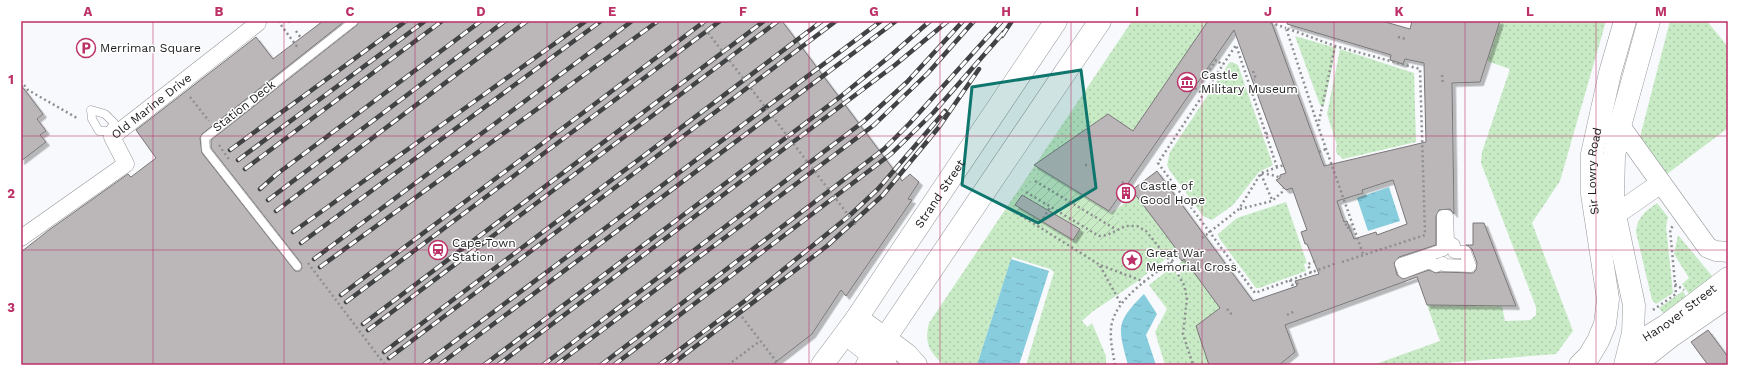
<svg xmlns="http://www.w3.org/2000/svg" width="1749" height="386" font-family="'Work Sans',sans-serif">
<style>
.grass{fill:url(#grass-dots)}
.garden{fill:url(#garden-furrows)}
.water{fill:url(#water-ripples)}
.building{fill:#bbb7b9;stroke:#7a7678;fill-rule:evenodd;filter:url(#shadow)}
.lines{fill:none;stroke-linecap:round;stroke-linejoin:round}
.service-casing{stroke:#95979a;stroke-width:9}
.pedestrian-casing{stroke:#95979a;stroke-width:13}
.minor-casing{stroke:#95979a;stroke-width:17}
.tertiary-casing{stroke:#95979a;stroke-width:21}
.secondary-casing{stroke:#95979a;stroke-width:23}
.primary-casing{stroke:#95979a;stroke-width:23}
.path{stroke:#8d8e90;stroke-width:2.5;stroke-dasharray:2 3;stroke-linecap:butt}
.service{stroke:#fff;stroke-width:8}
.pedestrian{stroke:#fff;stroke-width:12}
.minor{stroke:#fff;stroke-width:16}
.tertiary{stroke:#fff;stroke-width:20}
.secondary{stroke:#fff;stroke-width:22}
.primary{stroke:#fff;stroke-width:22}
.rail-casing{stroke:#414243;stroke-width:4.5}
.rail{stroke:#fff;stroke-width:3;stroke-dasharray:9;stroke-linecap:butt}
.path-bridge{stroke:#8d8e90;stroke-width:2.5;stroke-dasharray:2 3;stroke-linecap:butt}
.marked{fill:#0f766e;fill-opacity:0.2;stroke:#0f766e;stroke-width:3;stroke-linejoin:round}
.grid{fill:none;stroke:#bc3167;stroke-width:1;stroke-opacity:0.55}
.labels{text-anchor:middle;stroke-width:3;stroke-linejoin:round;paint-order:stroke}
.poi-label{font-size:12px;fill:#1d1d1e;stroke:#fff;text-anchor:start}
.street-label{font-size:12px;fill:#1d1d1e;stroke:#fff}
.neatline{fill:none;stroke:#bc3167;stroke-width:1.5}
.grid-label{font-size:13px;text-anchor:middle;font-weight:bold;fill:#bc3167}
</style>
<defs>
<pattern id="grass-dots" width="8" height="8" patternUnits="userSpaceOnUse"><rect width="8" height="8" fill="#c8ebc6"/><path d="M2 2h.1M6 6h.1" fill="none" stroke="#abc9aa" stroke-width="1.8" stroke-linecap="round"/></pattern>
<pattern id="garden-furrows" width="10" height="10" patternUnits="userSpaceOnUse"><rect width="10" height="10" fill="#c8ebc6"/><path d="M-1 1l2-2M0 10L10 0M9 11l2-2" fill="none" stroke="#abc9aa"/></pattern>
<pattern id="water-ripples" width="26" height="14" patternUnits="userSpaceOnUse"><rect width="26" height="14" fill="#88cdde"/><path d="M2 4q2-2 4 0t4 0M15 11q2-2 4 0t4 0" fill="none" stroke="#75b0be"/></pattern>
<filter id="shadow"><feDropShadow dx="3.5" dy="3.5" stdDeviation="0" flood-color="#0004"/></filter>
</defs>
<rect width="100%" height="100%" fill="#f7f9fc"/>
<path class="grass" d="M1132 21H1208L1133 131 1108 114 1035 165 1042 170 1015 205 1073 240 1080 229 1122 223 1111 213 1136 195 1177 250 1135 283 1092 312 1082 321 1087 327 1092 323 1106 356V365H1026L1054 272 1050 269 1012 257 977 365H943C929 350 924 344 929 323Z
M1500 21H1606L1560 181 1532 223 1573 331 1556 354 1418 365H1373L1440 341 1427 305 1502 306 1505 321 1530 320 1536 315V307L1481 163 1482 152 1510 69 1487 61Z
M1670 21H1707L1728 47V128L1667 174 1641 143 1640 137Z
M1295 36 1336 48 1324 105H1320Z
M1340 49 1414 73 1416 142 1343 159C1338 154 1334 153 1337 145L1327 114Z
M1232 62 1238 65 1273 165 1259 172 1233 205 1212 220 1203 216 1170 171 1167 165 1170 152 1229 63Z
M1286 202 1307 263 1304 264 1306 271 1259 288H1256L1219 238 1218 234 1237 218Z
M1657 203 1668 217 1666 226 1673 293 1656 304 1652 300 1636 232C1637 217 1646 211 1657 203Z
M1678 235 1713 277 1691 297 1682 284 1689 278 1674 254Z
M1184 259 1220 308 1196 326 1209 365H1165L1155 332 1167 309 1149 285 1167 271 1168 273H1170L1173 269 1178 276 1181 274 1177 266Z
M1683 291 1687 298 1665 314 1663 313 1659 308Z"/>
<path class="garden" d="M1042 170 1111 213 1122 223 1104 243 1022 195Z"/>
<path class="water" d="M1389 187 1400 221 1368 231 1357 198Z
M1011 259 1049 271 1019 365H977Z
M1144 294 1157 314 1146 335 1156 365H1128C1118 327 1115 323 1144 294Z"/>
<path class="building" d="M323 21H345L202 134 200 138 202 153 295 271H300L302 268 301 263 211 148V140L357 25 359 21H782L902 181 910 174 919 182 908 199 912 200 846 296 841 290 812 334 772 365H21V252L49 230 128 174 131 177 156 158 136 130 256 37 273 59Z
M1208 21H1271L1324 166 1426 142 1424 63 1405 59 1403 64 1390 60 1391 55 1287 24 1288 21H1382L1410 29 1412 21H1500L1480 82 1452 83 1454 214 1450 209 1439 210 1436 216V245L1399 257 1394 263 1397 275 1403 279 1429 270 1436 273 1441 272 1473 273 1476 270 1477 263 1472 249 1466 245H1473V223H1484L1516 306 1427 305 1417 277 1285 325 1295 352 1279 365H1209L1196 326 1220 308 1184 259 1182 261 1174 251 1177 250 1132 190 1157 171 1253 301 1297 286 1295 281 1319 274 1307 244H1305L1301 232 1307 230 1292 188 1286 190 1276 180 1280 178V175L1286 173 1234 30 1109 211 1034 165 1108 114 1133 131ZM1393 180 1407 224 1377 235 1376 232 1354 239 1347 221 1344 222 1337 201 1363 193 1362 190Z
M21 85 43 114 37 119 46 131 40 135 46 142 21 161Z
M1022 195 1080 229 1073 240 1015 205Z
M1708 330 1728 357V365H1708L1691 342Z"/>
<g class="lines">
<defs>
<path id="service" d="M91 110 105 114 114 123 109 131H99L92 119Z
M297 266 206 150 205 138 354 21"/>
<path id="pedestrian" d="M1443 216H1447L1448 241 1454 245V252H1465L1470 266 1444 265 1443 263 1436 266 1430 262 1404 272 1401 264 1443 250Z"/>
<g id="minor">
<path id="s1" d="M21 238 126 164 112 137 258 23 256 21"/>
</g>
<g id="tertiary">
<path d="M1608 122 1620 126 1708 248 1716 251 1728 252"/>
<path d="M1601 221 1615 215 1661 183"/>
<path id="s2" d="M1630 347 1665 325 1728 277"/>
<path d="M1636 365 1673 336 1728 298"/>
</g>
<g id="secondary">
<path d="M857 318 906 354 916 365"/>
<path d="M846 334 886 365"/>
<path id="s3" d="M1580 365 1589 356 1598 341 1605 324 1608 299 1592 194V154L1610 73 1625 21"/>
<path d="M1625 365 1633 333 1634 305 1615 215 1613 195 1614 156 1620 126 1649 21"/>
</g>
<g id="primary">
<path id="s4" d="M822 365 857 318 886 274 1056 21"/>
<path d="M867 365 1100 21"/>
</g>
</defs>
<use href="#service" class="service-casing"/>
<use href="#pedestrian" class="pedestrian-casing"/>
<use href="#minor" class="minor-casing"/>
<use href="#tertiary" class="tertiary-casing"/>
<use href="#secondary" class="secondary-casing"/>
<use href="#primary" class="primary-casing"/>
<path class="path" d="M278 21 298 48
M289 21 290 23
M1266 21 1286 28
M296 31 301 38
M1398 37 1406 39
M1206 71 1208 72 1216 60 1223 65
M1253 71 1256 79 1254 80
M1442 75 1443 85
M21 81 28 90 77 118
M1195 88 1203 94
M190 97 209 121
M1318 126 1335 46
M1266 134 1272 132
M219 145 230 161
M1319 152 1326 149
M1085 165H1088
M1277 167 1236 45 1158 163 1255 293 1337 263
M1262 173 1276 176 1280 178
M1261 174 1272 200
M1035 181 1117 230
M1122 183 1125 181
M1026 192 1099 236 1107 235 1126 226H1137L1146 231 1171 262 1184 285 1187 298 1183 334 1193 365
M1240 209 1272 201 1282 192 1283 188
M1012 210 1100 265 1145 282
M1345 225 1347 224 1349 231 1354 229
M1038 227 1050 207
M1202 238 1239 209 1261 173 1284 165
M1342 262 1425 235 1420 69 1335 46 1286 28 1318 126 1363 254
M308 263 385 365
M1100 266 1121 304
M1311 273 1308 264 1318 260
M1290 280 1292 285 1299 283V285
M1675 284 1684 290
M1227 309 1233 316
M1653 310 1676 294 1670 229 1673 226
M1287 315 1295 311
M742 317 779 365
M728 365 760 341
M1115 365C1113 353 1110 341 1111 329 1113 298 1156 274 1178 256"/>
<use href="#service" class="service"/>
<use href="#pedestrian" class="pedestrian"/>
<use href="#minor" class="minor"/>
<use href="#tertiary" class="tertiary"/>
<use href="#secondary" class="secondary"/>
<use href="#primary" class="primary"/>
<defs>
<path id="rail" d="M1002 36 1012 21
M230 150 406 21
M238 160 425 21
M245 169 442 21
M260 189 277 174 481 21
M268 200 505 21
M276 211 527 21
M293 232 586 21
M301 243 601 21
M314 259 632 21
M320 267 658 21
M341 295 705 21
M346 302 720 21
M363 324 764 21
M368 330 778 21
M384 352 822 21
M389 358 836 21
M423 365 881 21
M439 365 896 21
M484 365 840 97 889 57 930 21
M498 365 895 65 948 21
M543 365 863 122 907 82 963 21
M556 365 874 125 928 73 974 21
M601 365 884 149 909 124 1002 21
M614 365 891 154 933 113 1004 32
M659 365 746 300 849 216 878 189 945 111
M671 365 827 246 883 195 939 127 979 69"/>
</defs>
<use href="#rail" class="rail-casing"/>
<use href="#rail" class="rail"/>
<path class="path-bridge" d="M699 21 856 225"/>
</g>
<path class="marked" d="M1081 70 1096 188 1038 223 962 185 972 87Z"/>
<path class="grid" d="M153 21V365M284 21V365M415 21V365M547 21V365M678 21V365M809 21V365M940 21V365M1071 21V365M1202 21V365M1334 21V365M1465 21V365M1596 21V365M21 136H1728M21 250H1728"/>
<defs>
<symbol id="parking-ring" viewBox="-11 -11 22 22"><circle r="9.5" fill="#fff" stroke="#bc3167" stroke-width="1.5"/><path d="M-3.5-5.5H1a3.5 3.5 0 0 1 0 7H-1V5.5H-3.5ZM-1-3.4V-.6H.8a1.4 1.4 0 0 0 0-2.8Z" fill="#bc3167"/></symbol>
<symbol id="museum-ring" viewBox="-11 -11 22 22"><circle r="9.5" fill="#fff" stroke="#bc3167" stroke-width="1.5"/><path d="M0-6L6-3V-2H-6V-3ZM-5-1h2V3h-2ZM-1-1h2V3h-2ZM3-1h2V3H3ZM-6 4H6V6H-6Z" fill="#bc3167"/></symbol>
<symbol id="building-ring" viewBox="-11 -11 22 22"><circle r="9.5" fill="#fff" stroke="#bc3167" stroke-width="1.5"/><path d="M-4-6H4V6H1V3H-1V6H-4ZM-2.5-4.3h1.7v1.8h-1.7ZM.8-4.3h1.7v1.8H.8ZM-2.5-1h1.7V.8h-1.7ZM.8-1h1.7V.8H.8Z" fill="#bc3167"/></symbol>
<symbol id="station-ring" viewBox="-11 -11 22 22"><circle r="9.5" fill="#fff" stroke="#bc3167" stroke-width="1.5"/><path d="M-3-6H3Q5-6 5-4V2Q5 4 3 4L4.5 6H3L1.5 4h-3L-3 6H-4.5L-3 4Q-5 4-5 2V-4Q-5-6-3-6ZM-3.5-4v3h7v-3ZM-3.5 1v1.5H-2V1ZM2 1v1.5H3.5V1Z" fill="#bc3167"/></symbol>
<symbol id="sight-ring" viewBox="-11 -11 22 22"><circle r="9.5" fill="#fff" stroke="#bc3167" stroke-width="1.5"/><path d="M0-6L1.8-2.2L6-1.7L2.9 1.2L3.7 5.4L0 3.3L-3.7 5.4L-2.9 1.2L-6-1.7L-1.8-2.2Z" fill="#bc3167"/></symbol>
</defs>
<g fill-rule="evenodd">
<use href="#parking-ring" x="75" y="37" width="22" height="22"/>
<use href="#museum-ring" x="1176" y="71" width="22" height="22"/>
<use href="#building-ring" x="1115" y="182" width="22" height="22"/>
<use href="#station-ring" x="427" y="239" width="22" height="22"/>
<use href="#sight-ring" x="1121" y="249" width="22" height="22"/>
</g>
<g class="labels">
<g class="poi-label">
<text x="100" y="52">Merriman Square</text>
<text x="1201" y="79">Castle<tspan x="1201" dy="14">Military Museum</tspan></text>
<text x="1140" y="190">Castle of<tspan x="1140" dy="14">Good Hope</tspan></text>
<text x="452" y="247">Cape Town<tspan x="452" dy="14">Station</tspan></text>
<text x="1146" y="257">Great War<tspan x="1146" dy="14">Memorial Cross</tspan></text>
</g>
<g class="street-label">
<text dy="4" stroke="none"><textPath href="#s1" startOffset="209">Old Marine Drive</textPath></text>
<text transform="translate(244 106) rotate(-38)" y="4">Station Deck</text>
<text dy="4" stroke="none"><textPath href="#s3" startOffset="203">Sir Lowry Road</textPath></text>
<text dy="4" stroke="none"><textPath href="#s4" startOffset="208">Strand Street</textPath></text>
<text dy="4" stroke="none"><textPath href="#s2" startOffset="60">Hanover Street</textPath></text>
</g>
</g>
<rect width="1749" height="386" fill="none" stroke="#ffffff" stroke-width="44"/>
<rect x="22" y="22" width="1705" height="342" class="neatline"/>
<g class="grid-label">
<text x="88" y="16">A</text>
<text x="219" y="16">B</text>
<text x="350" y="16">C</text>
<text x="481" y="16">D</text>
<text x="612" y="16">E</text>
<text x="743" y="16">F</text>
<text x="874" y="16">G</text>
<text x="1006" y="16">H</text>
<text x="1137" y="16">I</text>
<text x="1268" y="16">J</text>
<text x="1399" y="16">K</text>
<text x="1530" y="16">L</text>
<text x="1661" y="16">M</text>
<text x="11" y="84">1</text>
<text x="11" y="198">2</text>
<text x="11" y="312">3</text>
</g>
</svg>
